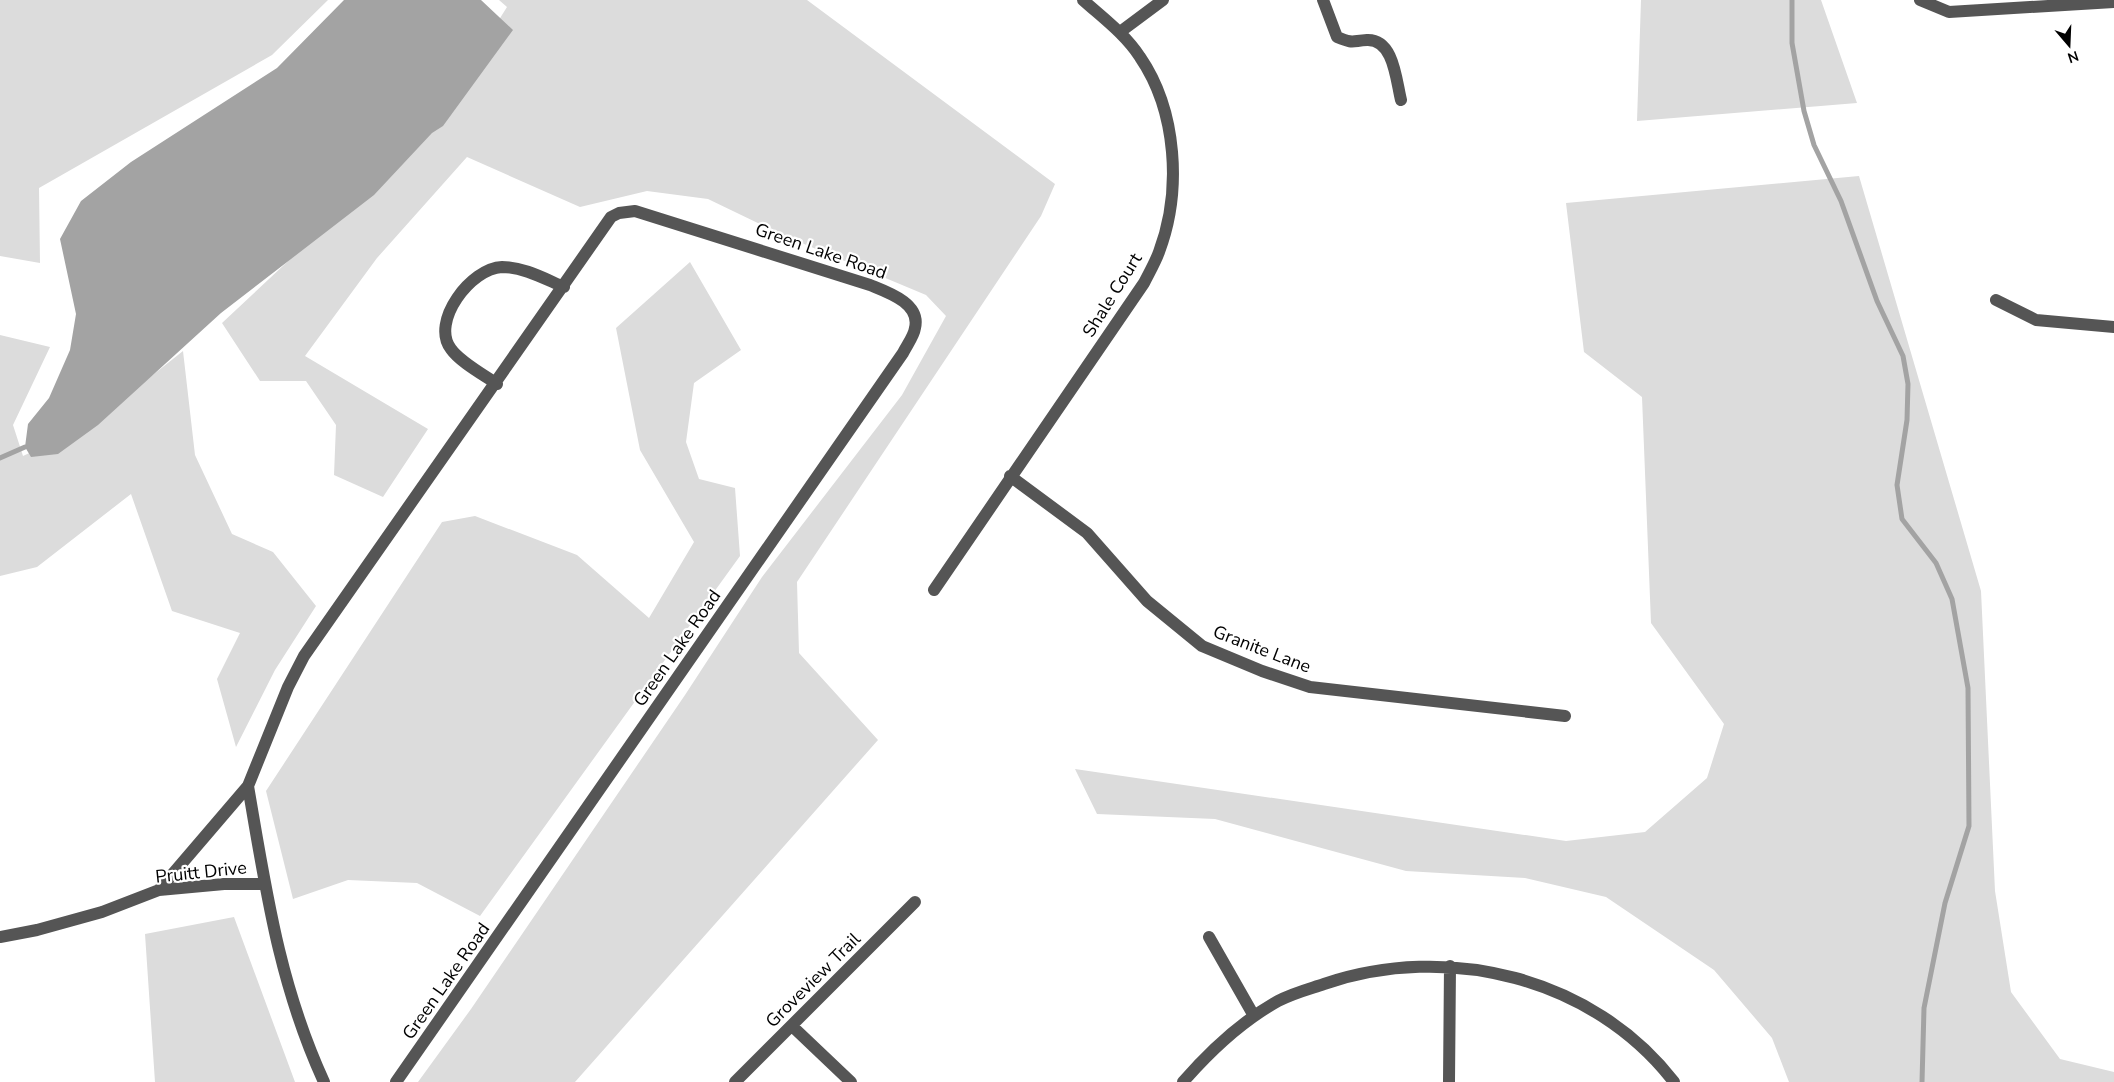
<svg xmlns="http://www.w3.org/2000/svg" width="2114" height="1082" font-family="'Nunito Sans',sans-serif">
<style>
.green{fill:#dcdcdc}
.water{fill:#a3a3a3}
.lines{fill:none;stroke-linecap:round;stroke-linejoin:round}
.stream{stroke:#a3a3a3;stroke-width:5}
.minor{stroke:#555;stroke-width:12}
.labels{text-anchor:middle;stroke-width:4.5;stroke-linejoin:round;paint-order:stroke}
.street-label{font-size:18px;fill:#000;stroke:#fff}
</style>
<rect width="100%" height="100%" fill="#fff"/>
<path class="green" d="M0 0H328L272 55 39 188 40 263 0 256Z
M499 0H807L1055 184 1041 216 797 582 799 653 878 740 575 1082H418L471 1009 685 695 762 577 902 395 946 316 926 295 785 236 708 199 647 191 580 207 467 157 377 258 305 356 428 429 383 497 334 475 336 425 306 381H260L222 323 316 235 453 93 507 7Z
M1641 0H1821L1857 103 1637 121Z
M1859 176 1981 591 1995 891 2011 992 2060 1059 2114 1072V1082H1789L1772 1038 1714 970 1606 897 1525 878 1406 871 1215 819 1097 814 1075 769 1566 841 1645 832 1707 778 1724 724 1651 623 1642 397 1584 352 1566 203Z
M690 262 741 350 694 383 686 442 699 479 735 488 740 556 480 916 417 883 348 880 293 899 266 791 442 522 475 516 577 555 649 618 694 542 640 450 616 328Z
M0 335 50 347 13 425 23 456 91 424 183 351 195 455 232 534 273 552 316 606 275 670 236 747 217 679 240 633 172 611 131 494 37 567 0 576Z
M234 917 295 1082H155L145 934Z"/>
<path class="water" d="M344 0H481L513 30 443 126 432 133 374 195 221 313 98 425 58 454 31 457 25 447 28 424 49 398 70 350 76 314 60 239 81 201 131 162 277 68Z"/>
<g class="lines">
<path class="stream" d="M1792 0V43L1804 111 1814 145 1841 201 1877 301 1903 356 1908 384 1907 420 1897 485 1902 519 1936 563 1952 599 1968 688 1969 826 1945 903 1924 1008 1922 1082
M0 458 25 447"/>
<path class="minor" d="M1323 0 1337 37C1354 44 1351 41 1367 40 1394 39 1396 80 1401 100
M1920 0 1949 12 2114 2
M1120 32 1163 0
M1996 300 2036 320 2114 327
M497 384C484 375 460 362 451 349 430 322 471 268 502 267 524 267 545 279 564 287
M1010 476 1087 533 1147 601 1202 646 1262 671 1310 687 1565 716
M934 590 1144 283C1149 273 1155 263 1159 252 1182 191 1177 111 1140 57 1125 34 1103 18 1083 0
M248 786C266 890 279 984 324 1082
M159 890 248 786 288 687 304 656 611 217 619 213 635 211 870 285C887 292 921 303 915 328 914 336 907 345 903 353L396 1082
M0 937 37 930 102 912 159 890 224 884H265
M1209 937 1254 1016
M792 1026 851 1082
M735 1082 915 902
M1183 1082C1210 1051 1242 1021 1278 1001 1293 993 1309 989 1324 984 1447 942 1593 977 1674 1082
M1449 1082 1450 966"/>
</g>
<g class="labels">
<g class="street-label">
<text transform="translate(821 251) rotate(19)" y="6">Green Lake Road</text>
<text transform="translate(1112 295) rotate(-58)" y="6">Shale Court</text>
<text transform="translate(677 648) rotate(-55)" y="6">Green Lake Road</text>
<text transform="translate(1262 649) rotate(21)" y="6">Granite Lane</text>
<text transform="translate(201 872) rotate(-6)" y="6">Pruitt Drive</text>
<text transform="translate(813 980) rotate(-45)" y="6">Groveview Trail</text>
<text transform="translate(446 981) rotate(-55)" y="6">Green Lake Road</text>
</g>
</g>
<g transform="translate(2069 45) rotate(161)" stroke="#ffffff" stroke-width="4" paint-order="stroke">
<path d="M0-4L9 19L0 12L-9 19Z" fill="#000000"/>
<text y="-8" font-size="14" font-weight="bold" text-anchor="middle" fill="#000000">N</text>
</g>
</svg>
